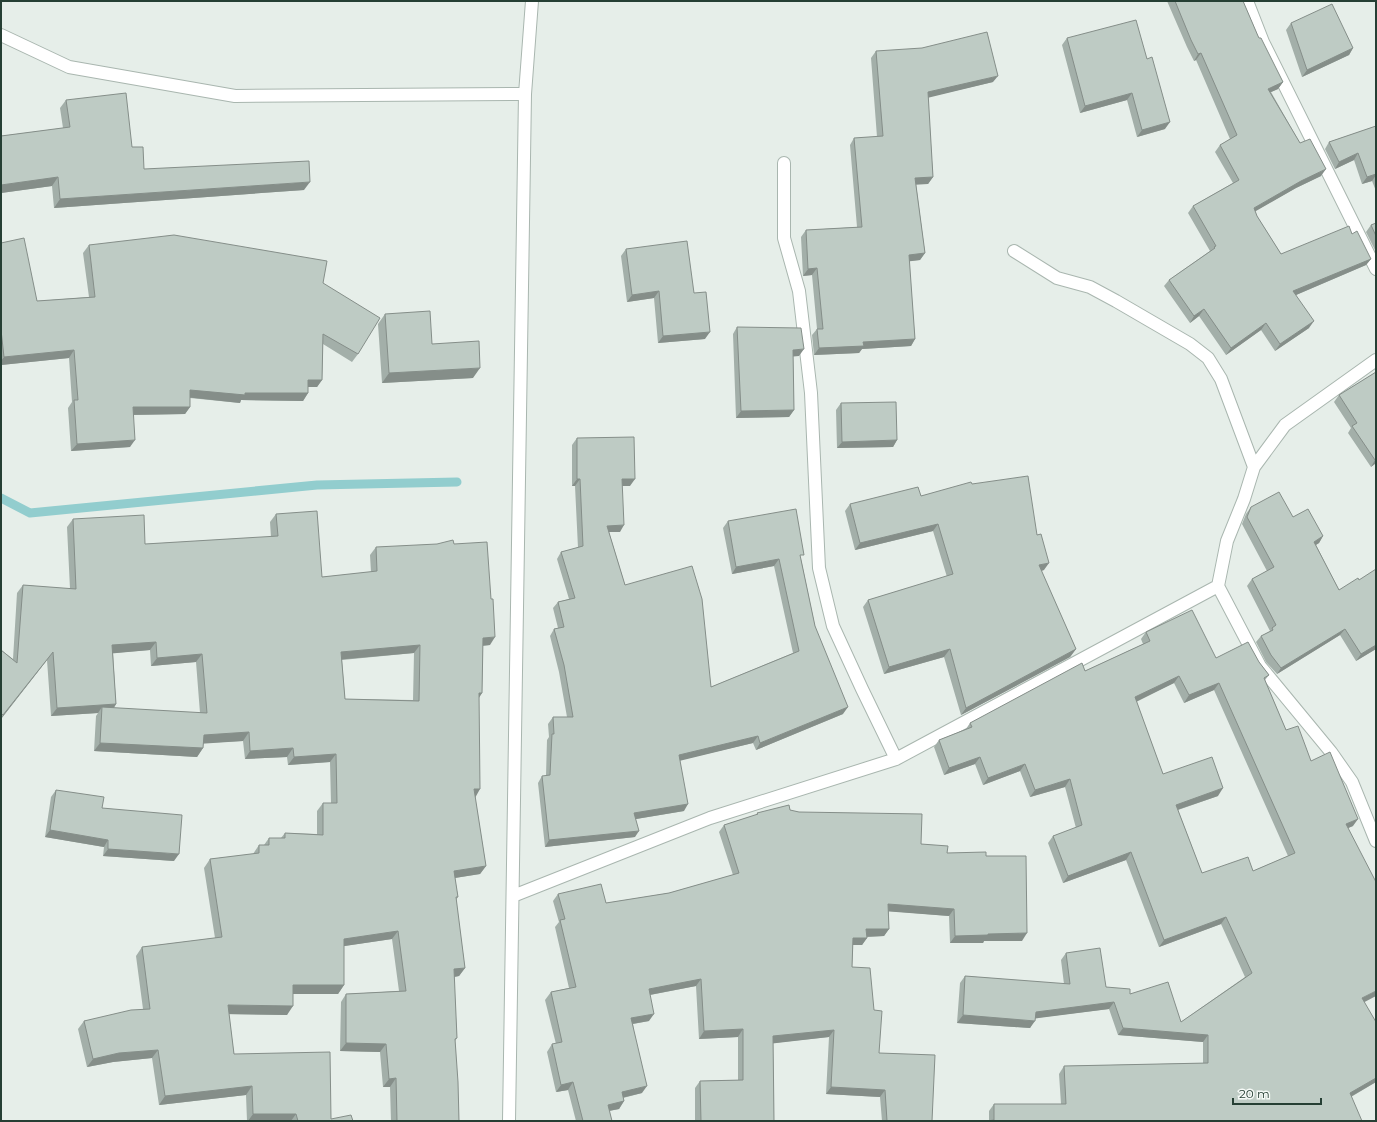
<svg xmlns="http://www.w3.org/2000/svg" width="1377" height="1122" font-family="Montserrat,sans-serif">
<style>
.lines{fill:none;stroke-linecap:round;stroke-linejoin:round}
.stream{stroke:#92cdce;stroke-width:9}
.minor-casing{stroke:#a9b6af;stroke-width:14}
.minor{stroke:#fff;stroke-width:12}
.wall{fill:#a3afa9;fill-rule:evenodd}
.shaded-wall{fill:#858e89}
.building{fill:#becbc4;stroke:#858e89;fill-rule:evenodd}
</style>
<rect width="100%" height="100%" fill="#e6eee9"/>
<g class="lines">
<path class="stream" d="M1 498 30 513 317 485 457 482"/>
<defs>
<path id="minor" d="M1247 1 1263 42 1376 269
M1 35 69 67 235 96 525 94
M784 163V238L799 291 811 393 819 568 833 626 862 689 896 759
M1014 251 1057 278 1090 287 1116 301 1190 344 1208 358 1221 379 1254 467
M1376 360 1285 425 1254 467 1244 499 1227 541 1218 586 1260 666 1331 752 1352 782 1376 841
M513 896 710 818 896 759 1218 586
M509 1121 525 94 532 1"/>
</defs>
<use href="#minor" class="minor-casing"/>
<use href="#minor" class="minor"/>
</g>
<path class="wall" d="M1167 1H1243L1258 36 1283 82 1278 89 1271 92 1300 143 1321 176 1296 188 1255 211 1257 216 1281 254 1352 234 1371 259 1366 265 1296 295 1309 328 1275 351 1261 330 1226 355 1199 316 1190 323 1164 286 1169 280 1210 251 1188 213 1193 206 1233 183 1215 152 1220 145 1230 139 1196 60 1194 61 1187 47Z
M1291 23 1353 48 1349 55 1302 77 1286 30Z
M1067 38 1147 59 1165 129 1137 137 1127 100 1080 113 1062 45Z
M876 51 993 82 928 97 933 177 928 184H916L925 253 920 260 909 261 915 339 911 346 862 349 859 353 814 355 812 335 817 329 812 275 803 276 801 237 806 230 857 227 850 145 854 138 877 137 871 58Z
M66 100 132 147 144 169 304 190 54 208 52 186 1 193V136L63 128 60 108Z
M1376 126V191L1372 181 1362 184 1354 160 1335 169 1325 149 1329 142Z
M1376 223V252L1366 232 1371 225Z
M1 243 37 301 89 297 83 253 89 245 323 283 358 354 352 362 323 344 322 380 317 387H308V393L303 401 241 400 240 403 190 398V407L185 414 133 415 130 447 71 451 68 408 72 402 69 358 1 365Z
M626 249 694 293 705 339 658 343 654 298 627 302 621 256Z
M385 314 432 344 473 378 382 383 378 324Z
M737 327 799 356H793L794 410 789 417 736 418 733 334Z
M1376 372V463L1371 467 1348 433 1351 428 1334 402 1339 395Z
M841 403 897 440 893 447 837 448 836 410Z
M577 438 630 486H622L620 532H609L625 585 711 687 793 653 774 566 732 574 723 528 728 521 801 559 815 626 843 714 756 750 753 743 680 760 684 811 636 819 635 837 545 847 538 783 542 776H546L547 740 549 737 548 724 553 717H567L559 672 550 636 554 629 558 628 553 608 558 602 569 599 557 559 561 552 578 548 575 486H572V445Z
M972 484 1037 535 1044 570 1041 571 1076 649 1070 657 961 715 944 657 884 674 863 607 868 600 947 577 933 531 855 550 845 511 850 504 921 496Z
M1251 507 1293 517 1323 536 1319 543 1316 545 1339 590 1376 649 1356 661 1340 635 1277 674 1266 662 1256 642 1261 636 1270 631 1247 586 1252 579 1267 571 1242 524 1246 514Z
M276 514 322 577 371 572 370 555 376 547 490 645 483 646 482 693 479 697 475 797 486 866 480 874 455 878 458 897 456 900 465 968 459 976 454 977 457 1038 455 1041 459 1121H391L390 1087H383L380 1052 340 1051 341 1002 346 994 399 991 392 939 344 946V985L338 994H293L287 1015 229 1014 234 1054 331 1119 353 1121H247L246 1095 159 1105 152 1058 113 1062 87 1067 78 1029 84 1021 143 1009 136 956 142 947 215 938 204 868 210 859 253 854 259 845H264L269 838H281L285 833 317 834V811L323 803H331L330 762 288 765 287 757 245 759 243 741 203 743V748L197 757 94 751 96 716 98 713 51 716 47 660 1 719V650L13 659 17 593 23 585 70 589 67 527 73 519 145 544 271 537 270 522ZM150 650 151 666 196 662 200 713 114 708 116 704 113 653ZM414 653 413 700 345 699 342 660Z
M1146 632 1216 658 1259 662 1269 675 1265 680 1286 730 1311 761 1353 826 1348 828 1364 1002 1376 1022V1082L1351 1097 989 1121V1111L994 1104H1061L1059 1074 1064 1066 1203 1063V1042L1118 1035 1109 1009 1035 1018 1030 1028 957 1023 960 983 965 976 1064 984 1061 960 1066 953 1106 987 1130 994 1181 1022 1245 977 1221 924 1159 947 1126 860 1063 883 1048 843 1053 836 1076 828 1065 787 1030 797 1020 771 983 785 975 764 944 775 934 747 939 740 966 729 970 723 1085 671 1143 644 1141 639ZM1174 683 1184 703 1214 690 1288 856 1253 871 1202 873 1178 810 1218 796 1163 774 1136 701Z
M56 790 102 808 174 861 103 856 104 847 45 837 51 797Z
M790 810 921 844 947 853 986 856 1022 941H984L983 943H950L949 916 889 911V929L884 936 867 937V938L862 945H853L852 967 879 1053 932 1121H882L880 1097 826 1094 829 1037 773 1043 774 1121H695V1088L700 1081 738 1080V1037L699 1039 696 986 650 995 649 1021 633 1024 642 1093 623 1098 624 1101 619 1109 609 1111 612 1121H576L568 1090 556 1092 547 1052 552 1044H556L545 1000 551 992 569 988 555 927 559 922 553 901 558 894 606 903 669 893 733 875 719 832 724 825 756 815 757 813Z"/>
<path class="shaded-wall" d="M1353 48 1349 55 1302 77 1307 70Z
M1201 53 1196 60 1194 61 1198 54Z
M998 76 993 82 923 99 928 92Z
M1283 82 1278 89 1264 95 1268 89Z
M1132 93 1127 100 1080 113 1085 106Z
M1170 122 1165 129 1137 137 1142 130Z
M1358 153 1354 160 1335 169 1339 162Z
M1326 169 1321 176 1296 188 1249 215 1254 208 1301 181Z
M1376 174V175L1372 181 1362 184 1367 177Z
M58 177 52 186 1 193V185Z
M933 177 928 184 911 185 915 178Z
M310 182 304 190 54 208 60 199Z
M925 253 920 260 904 262 909 255Z
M1371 259 1366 265 1289 298 1293 291Z
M817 268 812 275 803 276 808 269Z
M659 291 654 298 627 302 632 295Z
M1204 309 1199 316 1190 323 1194 316Z
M1314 321 1309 328 1275 351 1280 344Z
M1266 323 1261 330 1226 355 1231 348Z
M710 332 705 339 658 343 663 336Z
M915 339 911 346 862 349 859 353 814 355 819 348 863 342Z
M804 349 799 356 788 357 793 350Z
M74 350 69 358 1 365V361L4 357Z
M480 368 473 378 382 383 389 373Z
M308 380H322L317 387H303Z
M190 390 308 393 303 401 241 400 240 403 185 397Z
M133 407H190L185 414 127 415Z
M794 410 789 417 736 418 741 411Z
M135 440 130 447 71 451 77 444Z
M897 440 893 447 837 448 842 442Z
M1376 459V463L1371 467 1375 460Z
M577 479H580L575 486H572Z
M622 479H635L630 486H617Z
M938 524 933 531 855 550 860 543Z
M624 525 620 532H603L607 526Z
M1323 536 1319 543 1309 549 1314 542Z
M779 559 774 566 732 574 736 567Z
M1049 563 1044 570 1034 573 1039 565Z
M1345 629 1340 635 1277 674 1281 668Z
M495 637 490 645 477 646 483 638Z
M156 642 150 650 106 654 112 645Z
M420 645 414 653 335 660 341 652Z
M1376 645V649L1356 661 1361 654Z
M950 649 944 657 884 674 889 667Z
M1076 649 1070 657 961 715 966 708Z
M53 652 47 660 1 719V718Z
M202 654 196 662 151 666 157 658Z
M1179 676 1174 683 1130 705 1135 697Z
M1219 683 1214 690 1184 703 1189 695Z
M479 693H482L477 701Z
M116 704 111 712 102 707 98 713 51 716 57 708Z
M848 707 843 714 756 750 760 743Z
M249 732 243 741 198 744 204 735Z
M758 736 753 743 675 762 679 755Z
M100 743 203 748 197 757 94 751Z
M293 748 287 757 245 759 250 751Z
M336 754 330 762 288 765 294 757Z
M980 757 975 764 944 775 949 768Z
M1025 764 1020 771 983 785 988 778Z
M1070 779 1065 787 1030 797 1035 790Z
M1223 788 1218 796 1171 812 1176 805Z
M474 789H480L475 798Z
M688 804 684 811 630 820 634 813Z
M1358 819 1353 826 1341 831 1346 824Z
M50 830 108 840 104 847 45 837Z
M639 831 635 837 545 847 549 840Z
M108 849 179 854 174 861 103 856Z
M1131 852 1126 860 1063 883 1068 876Z
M486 866 480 874 448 879 454 871Z
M888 904 954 909 949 916 883 911Z
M1226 917 1221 924 1159 947 1164 940Z
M866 929H889L884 936 861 937Z
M398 931 392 939 338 947 344 939Z
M1027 933 1022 941H984L983 943H950L955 936 988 934Z
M853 938H867L862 945H848Z
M465 968 459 976 448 978 454 969Z
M701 979 696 986 644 996 649 989Z
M293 985H344L338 994H287Z
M1376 991V996L1357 1006 1362 998Z
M1114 1002 1109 1009 1031 1019 1036 1012Z
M228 1005 293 1006 287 1015 222 1014Z
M654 1014 649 1021 626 1025 631 1018Z
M963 1015 1035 1021 1030 1028 957 1023Z
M1123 1028 1208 1035 1203 1042 1118 1035Z
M743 1029 738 1037 699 1039 704 1031Z
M834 1030 829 1037 768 1044 773 1036Z
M346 1043 386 1044 380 1052 340 1051Z
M158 1050 152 1058 113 1062 87 1067 93 1059 119 1053Z
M396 1078 390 1087H383L389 1079Z
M1376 1078V1082L1345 1100 1350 1093Z
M573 1082 568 1090 556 1092 561 1085Z
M252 1086 246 1095 159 1105 165 1096Z
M647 1086 642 1093 617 1099 622 1092Z
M831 1087 885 1090 880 1097 826 1094Z
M624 1101 619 1109 603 1112 608 1105Z
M253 1114H296L291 1121H248Z"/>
<path class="building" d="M1175 1H1243L1258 36 1259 38H1261L1283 82 1268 89 1300 143 1310 139 1326 169 1301 181 1254 208 1257 216 1281 254 1349 226 1352 234 1357 231 1371 259 1293 291 1314 321 1280 344 1266 323 1231 348 1204 309 1194 316 1169 280 1215 248 1214 247 1216 246 1193 206 1239 180 1220 145 1237 135 1201 53 1198 54 1191 40Z
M1332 4 1353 48 1307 70 1291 23Z
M1136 20 1147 59 1152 57 1170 122 1142 130 1132 93 1085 106 1067 38Z
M987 32 998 76 928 92 933 177 915 178 925 253 909 255 915 339 863 342 864 346 819 348 817 329H823L817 268 808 269 806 230 862 227 854 138 883 136 876 51 922 48Z
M126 93 132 147H143L144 169 309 161 310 182 60 199 58 177 1 185V136L70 127 66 100Z
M1376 126V174L1367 177 1358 153 1339 162 1329 142Z
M1376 223V236L1371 225Z
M174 235 327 261 323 283 380 318 358 354 323 334 322 380H308V393H245V395L190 390V407H133L135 440 77 444 74 400H78L74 350 4 357 1 330V243L24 238 37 301 95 297 89 245Z
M687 241 694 293 706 292 710 332 663 336 659 291 632 295 626 249Z
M430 311 432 344 479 341 480 368 389 373 385 314Z
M737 327 801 328 804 349 793 350 794 410 741 411Z
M1376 372V459L1375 460 1352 426 1357 423 1339 395Z
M896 402 897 440 842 442 841 403Z
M634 437 635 479H622L624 525 607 526 625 585 692 566 702 599 711 687 799 651 779 559 736 567 728 521 796 509 804 555H800L815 626 848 707 760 743 758 736 679 755 688 804 634 813 639 831 549 840 542 776 550 775 552 734H554L553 717H573L564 665 554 629 564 627 558 602 575 598 561 552 583 546 580 479H577V438Z
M1028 476 1037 535 1041 534 1049 563 1039 565 1076 649 966 708 950 649 889 667 868 600 953 574 938 524 860 543 850 504 918 487 921 496 971 482 972 484Z
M1279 492 1293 517 1308 509 1323 536 1314 542 1339 590 1358 578 1359 580 1376 569V645L1361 654 1345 629 1281 668 1271 655 1261 636 1273 630 1272 628 1276 625 1252 579 1274 567 1247 517 1251 507Z
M317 511 322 577 377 571 376 547 437 544 453 540 454 544 487 542 491 599H493L495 637 483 638 482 693H479L480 789H474L486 866 454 871 458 897H456L465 968 454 969 457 1038 455 1039 458 1082 459 1121H397L396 1078 389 1079 386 1044 346 1043V994L406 991 398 931 344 939V985H293V1006L228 1005 234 1054 330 1052 331 1119 351 1115 353 1121H298L296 1114H253L252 1086 165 1096 158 1050 119 1053 93 1059 84 1021 131 1010 150 1009 142 947 222 937 210 859 259 853V845H269V838H285V833L323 835V803H337L336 754 294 757 293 748 250 751 249 732 204 735 203 748 100 743 102 707 207 713 202 654 157 658 156 642 112 645 116 704 57 708 53 652 3 715 1 713V650L17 663 23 585 76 589 73 519 144 515 145 544 278 536 276 514ZM420 645 419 701 345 699 341 652Z
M1192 610 1216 658 1248 642 1259 662 1269 675 1264 678 1286 730 1298 726 1311 761 1330 752 1358 819 1346 824 1376 882V991L1362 998 1376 1022V1078L1350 1093 1362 1121H987L994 1120V1104H1066L1064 1066 1208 1063V1035L1123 1028 1114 1002 1036 1012 1035 1021 963 1015 965 976 1070 984 1066 953 1100 948 1106 987 1130 989V994L1168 982 1181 1022 1252 973 1226 917 1164 940 1131 852 1068 876 1053 836 1082 825 1070 779 1035 790 1025 764 988 778 980 757 949 768 939 740 972 727 970 723 1082 663 1085 671 1150 641 1146 632ZM1179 676 1189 695 1219 683 1295 853 1253 871 1248 857 1202 873 1176 805 1223 788 1212 757 1163 774 1135 697Z
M56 790 104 797 102 808 182 815 179 854 108 849V840L50 830Z
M789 805 790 810 799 812 922 814 921 844 948 846 947 853 986 852V856H1026L1027 933 988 934V935L955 936 954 909 888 904 889 929H866L867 938H853L852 967 870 968 874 1010 882 1011 879 1053 935 1055 932 1121H887L885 1090 831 1087 834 1030 773 1036 774 1121H701L700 1081 743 1080V1029L704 1031 701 979 649 989 654 1014 631 1018 647 1086 622 1092 624 1101 608 1105 612 1121H583L573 1082 561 1085 552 1044 562 1042 551 992 576 987 560 920 565 919 558 894 601 884 606 903 669 893 739 873 724 825 758 814 757 813Z"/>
<rect width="1377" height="1122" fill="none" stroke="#263f34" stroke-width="4"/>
<path d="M1233 1098v6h88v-6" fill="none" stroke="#263f34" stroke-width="2"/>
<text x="1239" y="1098" font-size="12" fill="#263f34" stroke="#f6faf7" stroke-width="3" paint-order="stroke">20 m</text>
</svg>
